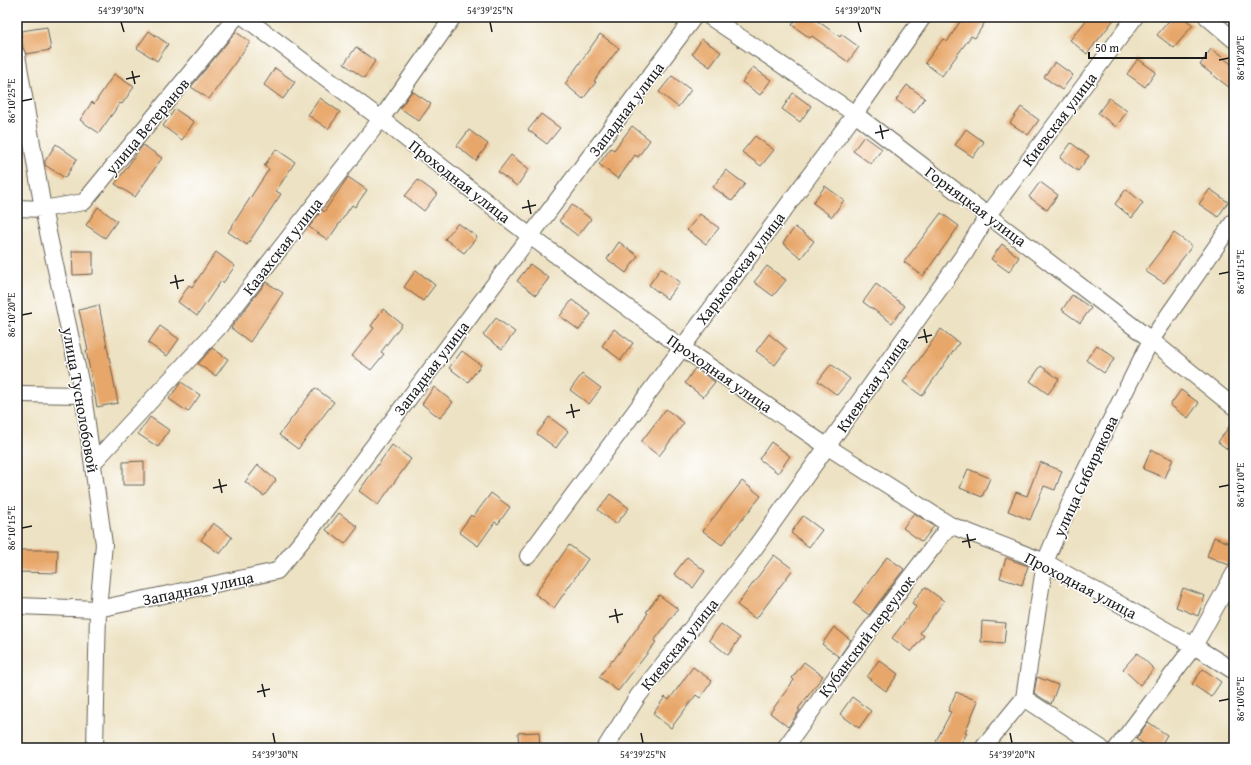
<svg xmlns="http://www.w3.org/2000/svg" width="1251" height="765" font-family="'Gentium Book Plus',serif">
<style>
.building{fill:#e8a76b}
.lines{fill:none;stroke-linecap:round;stroke-linejoin:round}
.street-casing{stroke:#656156;stroke-width:18}
.street{stroke:#fff;stroke-width:16}
.ticks{fill:none;stroke:#1c1c1c;stroke-width:1.5}
.labels{text-anchor:middle;stroke-width:3;stroke-linejoin:round;paint-order:stroke}
.street-label{font-size:16px;fill:#1c1c1c;stroke:#fff}
.neatline{fill:none;stroke:#1c1c1c;stroke-width:1.5}
.ticks-label{font-size:10px;text-anchor:middle;fill:#1c1c1c}
</style>
<rect width="100%" height="100%" fill="#fff"/>
<filter id="ink" filterUnits="userSpaceOnUse"><feTurbulence type="fractalNoise" baseFrequency=".025" numOctaves="2"/><feDisplacementMap in="SourceGraphic" scale="8" xChannelSelector="R" yChannelSelector="G"/><feConvolveMatrix kernelMatrix="1 2 1 2 8 2 1 2 1" color-interpolation-filters="sRGB"/></filter>
<filter id="wash" filterUnits="userSpaceOnUse"><feTurbulence type="fractalNoise" baseFrequency=".012" numOctaves="4" result="noise"/><feDisplacementMap in="SourceGraphic" scale="16" xChannelSelector="R" yChannelSelector="G"/><feGaussianBlur stdDeviation="0.9" result="paint"/><feColorMatrix in="noise" values="0 0 0 0 0 0 0 0 0 0 0 0 0 0 0 0 0 1.4 0 .05"/><feComposite in="paint" operator="in"/></filter>
<g filter="url(#wash)">
<rect width="100%" height="100%" fill="#ede2c3"/>
<g id="blocks">
<path class="building" d="M798 17H812L840 37 841 34 859 47 848 62 812 36 810 38 792 25Z
M963 17H988L975 38 971 36 942 76 925 63 943 39 947 42Z
M1089 17H1116L1087 54 1070 40Z
M1172 17H1182L1193 25 1174 48 1157 35Z
M47 27 51 50 26 54 23 48 21 31Z
M149 31 168 44 157 61 137 48Z
M236 32 250 42 209 99 191 87Z
M600 34 619 48 594 81 596 82 583 99 565 84Z
M702 39 721 52 710 67 692 54Z
M356 47 375 61 364 78 344 64Z
M1211 49 1234 66V91L1200 65Z
M1138 59 1156 72 1145 87 1127 74Z
M1055 62 1073 75 1062 90 1044 77Z
M753 67 771 80 760 95 742 82Z
M275 68 295 82 283 99 264 85Z
M114 74 134 87 122 104 120 103 99 133 80 120 92 102 94 104Z
M672 76 691 90 678 107 659 92Z
M907 85 925 98 914 113 896 100Z
M412 91 431 104 419 121 400 108Z
M793 93 811 106 800 122 782 109Z
M320 98 340 112 328 129 308 115Z
M1109 98 1127 111 1116 127 1098 113Z
M1021 107 1039 120 1028 135 1010 123Z
M175 109 194 122 182 140 163 126Z
M541 114 560 128 547 144 528 130Z
M632 126 650 140 638 157 635 155 618 179 599 164 611 148 614 150Z
M966 129 984 142 973 157 955 145Z
M469 130 488 144 476 161 457 146Z
M755 136 774 150 761 166 742 152Z
M864 136 882 149 871 164 853 151Z
M1071 143 1089 156 1078 171 1060 158Z
M56 144 77 159 65 178 45 165V161Z
M143 145 162 158 135 197 115 184Z
M276 149 295 162 276 191 281 194 247 245 228 232 269 169 264 166Z
M511 155 529 169 517 186 498 172Z
M726 170 745 184 732 201 713 187Z
M348 177 367 190 355 207 352 205 328 240 309 227 322 210 324 212Z
M418 180 437 194 424 211 405 196Z
M1040 182 1058 195 1047 210 1029 197Z
M825 186 844 200 832 217 813 203Z
M1126 189 1143 203 1132 218 1115 204Z
M1210 189 1228 202 1218 217 1199 204Z
M572 205 591 219 578 236 559 221Z
M98 207 117 221 105 238 86 225Z
M941 213 959 226 923 276 904 262Z
M700 214 719 228 706 244 687 230Z
M458 223 477 237 464 253 445 239Z
M795 227 814 241 801 258 783 243Z
M1174 233 1192 246 1164 283 1145 271Z
M619 242 638 256 626 273 607 259Z
M1002 244 1019 257 1009 272 991 259Z
M72 251H93V274L73 275Z
M216 252 235 266 223 283 221 281 197 316 178 302 189 285 192 287Z
M530 264 549 278 536 295 517 281Z
M767 266 786 280 773 296 754 282Z
M661 268 680 282 667 299 649 285Z
M416 270 435 285 423 301 404 287Z
M266 282 283 293 250 342 231 328Z
M876 284 905 306 892 323 863 302Z
M1072 295 1091 308 1080 323 1062 310Z
M572 300 591 314 579 330 560 316Z
M99 305 118 403 97 407 86 350H88L79 310Z
M383 309 402 324 381 352 384 354 371 370 352 356 374 328 371 326Z
M496 318 515 332 502 349 483 335Z
M160 326 179 339 167 356 148 343Z
M614 329 633 343 621 360 602 346Z
M941 329 959 343 922 396 903 382Z
M769 334 787 349 775 365 756 351Z
M1097 345 1115 358 1104 373 1086 360Z
M212 348 228 359 216 376 198 364Z
M462 351 481 365 468 382 449 368Z
M831 364 850 379 837 395 818 381Z
M1041 366 1059 379 1048 394 1030 381Z
M695 368 715 382 703 397 685 383Z
M582 374 601 388 589 404 570 390Z
M181 382 200 395 188 412 169 399Z
M434 387 453 402 440 418 422 404Z
M315 388 334 402 298 449 279 435Z
M1181 390 1199 403 1188 418 1170 405Z
M666 409 684 423 659 456 641 442Z
M150 417 169 430 158 447 138 434Z
M549 417 568 431 556 448 537 434Z
M1234 420V454L1218 442Z
M771 442 790 456 778 473 759 459Z
M392 445 411 459 378 505 359 491Z
M1151 450 1173 459 1165 478 1143 469Z
M144 461V485H123V462Z
M1040 462 1062 471 1055 490 1044 486 1030 520 1008 511 1016 492 1027 496Z
M258 465 276 480 264 496 245 482Z
M968 469 990 478 982 497 960 488Z
M742 481 761 496 722 545 703 531Z
M491 493 510 507 498 524 495 522 478 546 459 532 471 515 473 517Z
M610 494 629 508 616 524 598 510Z
M339 513 358 527 345 544 326 530Z
M914 513 934 526 922 542 903 528Z
M803 516 822 530 809 547 791 533Z
M213 523 232 537 220 554 201 540Z
M1214 537 1234 545V551L1229 565 1207 556Z
M569 545 588 559 554 608 535 594Z
M17 550H58L57 573 17 572Z
M774 555 793 569 756 619 737 605Z
M687 557 705 571 693 588 674 574Z
M887 557 904 569 869 615 853 603Z
M1006 558 1028 566 1022 585 1000 578Z
M925 587 944 601 920 633 924 636 911 652 892 638 916 607 912 603Z
M1183 588 1205 596 1198 616 1176 607Z
M659 595 678 609 654 641 656 642 618 691 599 677 612 660 613 661 648 613 646 612Z
M982 621 1006 623 1004 644 981 642Z
M721 624 740 638 728 655 709 640Z
M834 627 851 640 839 657 822 644Z
M1137 653 1154 669 1140 685 1123 669Z
M879 660 898 674 886 691 867 677Z
M804 662 823 676 798 709 800 710 788 727 770 713 794 680 792 678Z
M693 667 712 681 700 698 696 695 671 728 653 714 665 697 669 700Z
M1203 669 1221 682 1211 697 1192 684Z
M1037 677 1058 685 1051 704 1034 693Z
M956 692 978 701 965 732 967 733 959 748H950L936 741 951 712 948 711Z
M852 697 871 711 859 728 840 714Z
M1148 722 1167 735 1159 748H1150L1136 739Z
M539 732 540 748H519L518 733Z"/>
</g>
</g>
<g filter="url(#ink)">
<use href="#blocks" fill-opacity="0" stroke="#656156" stroke-width="1"/>
<g class="lines">
<defs>
<path id="street" d="M244 17 381 119 530 236 681 347 828 447 950 525 1045 562 1194 646 1234 671
M710 17 855 114 1151 340 1234 407
M1207 17 1234 40
M17 55 43 209 83 395 104 544 98 609 95 748
M17 208 43 209 84 202 236 17
M17 394 83 395
M94 462 219 327 381 119 453 17
M528 556 855 114 923 17
M17 606 98 609 277 571 306 536 694 17
M1024 698 1101 748
M605 748 638 696 754 549 965 253 988 215 1135 17
M785 748 868 632 950 525
M983 748 1024 698 1045 562 1076 489 1151 340 1234 221
M1117 748 1194 646 1234 574"/>
</defs>
<use href="#street" class="street-casing"/>
<use href="#street" class="street"/>
</g>
</g>
<path class="ticks" d="M121 22 124 32M490 22 492 32M858 22 861 32M1219 60 1229 58M132 71 135 84M126 79 140 76M22 101 32 99M880 125 883 139M875 133 889 130M528 200 531 214M522 208 536 205M1219 274 1229 272M175 275 178 289M170 283 184 280M22 315 32 313M924 329 927 343M918 338 932 335M571 404 574 418M566 413 580 410M219 479 222 493M1219 487 1229 485M213 488 227 485M22 528 32 526M967 534 970 548M962 542 976 539M615 609 618 623M609 617 623 614M262 684 265 697M257 692 270 689M1219 701 1229 699M273 733 275 743M641 733 643 743M1010 733 1012 743"/>
<g class="labels">
<g class="street-label">
<text transform="translate(626 109) rotate(-53)" y="6">Западная улица</text>
<text transform="translate(1059 119) rotate(-53)" y="6">Киевская улица</text>
<text transform="translate(147 126) rotate(-50)" y="6">улица Ветеранов</text>
<text transform="translate(460 181) rotate(38)" y="6">Проходная улица</text>
<text transform="translate(976 206) rotate(37)" y="6">Горняцкая улица</text>
<text transform="translate(282 246) rotate(-52)" y="6">Казахская улица</text>
<text transform="translate(740 268) rotate(-53)" y="6">Харьковская улица</text>
<text transform="translate(431 368) rotate(-53)" y="6">Западная улица</text>
<text transform="translate(720 373) rotate(35)" y="6">Проходная улица</text>
<text transform="translate(872 384) rotate(-55)" y="6">Киевская улица</text>
<text transform="translate(81 400) rotate(80)" y="6">улица Туснолобовой</text>
<text transform="translate(1085 476) rotate(-65)" y="6">улица Сибирякова</text>
<text transform="translate(1081 585) rotate(28)" y="6">Проходная улица</text>
<text transform="translate(198 588) rotate(-12)" y="6">Западная улица</text>
<text transform="translate(866 636) rotate(-53)" y="6">Кубанский переулок</text>
<text transform="translate(679 644) rotate(-51)" y="6">Киевская улица</text>
</g>
</g>
<rect width="1251" height="765" fill="none" stroke="#fff" stroke-width="44"/>
<path d="M1089 52v6h117v-6" fill="none" stroke="#1c1c1c" stroke-width="2"/>
<text x="1095" y="52" font-size="12" fill="#1c1c1c" stroke="#ffffff" stroke-width="3" paint-order="stroke">50 m</text>
<rect x="22" y="22" width="1207" height="721" class="neatline"/>
<g class="ticks-label">
<text x="121" y="14">54°39'30"N</text>
<text x="490" y="14">54°39'25"N</text>
<text x="858" y="14">54°39'20"N</text>
<text transform="translate(1240 58) rotate(-90)" y="4">86°10'20"E</text>
<text transform="translate(11 101) rotate(-90)" y="4">86°10'25"E</text>
<text transform="translate(1240 272) rotate(-90)" y="4">86°10'15"E</text>
<text transform="translate(11 315) rotate(-90)" y="4">86°10'20"E</text>
<text transform="translate(1240 485) rotate(-90)" y="4">86°10'10"E</text>
<text transform="translate(11 528) rotate(-90)" y="4">86°10'15"E</text>
<text transform="translate(1240 699) rotate(-90)" y="4">86°10'05"E</text>
<text x="275" y="758">54°39'30"N</text>
<text x="643" y="758">54°39'25"N</text>
<text x="1012" y="758">54°39'20"N</text>
</g>
</svg>
